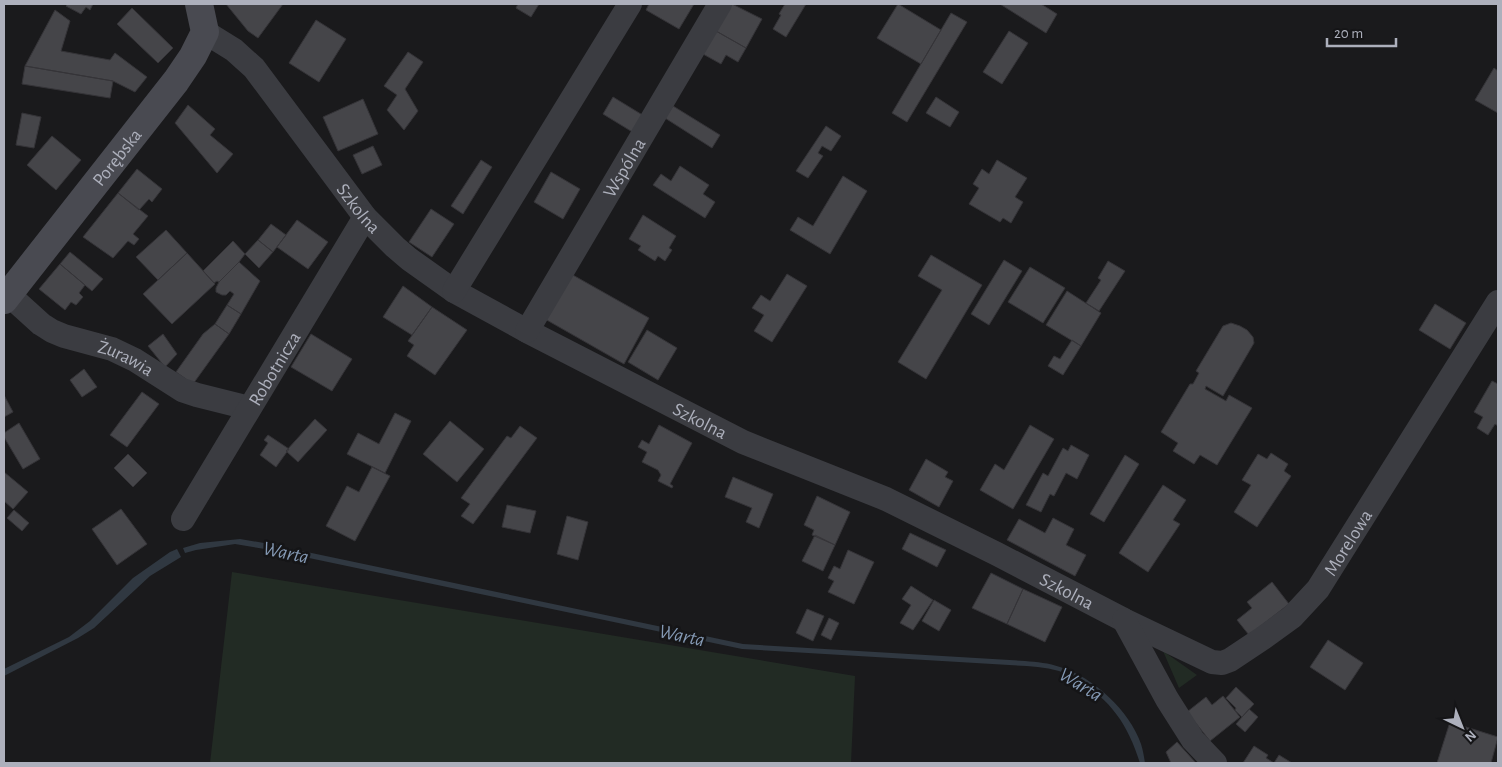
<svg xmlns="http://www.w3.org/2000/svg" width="1502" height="767" font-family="'Alegreya Sans',sans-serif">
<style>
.green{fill:#222b24}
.water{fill:#303841}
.building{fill:#454549;stroke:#353438}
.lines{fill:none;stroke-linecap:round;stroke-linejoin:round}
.street{stroke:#3b3c41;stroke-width:24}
.secondary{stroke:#494a51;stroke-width:28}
.labels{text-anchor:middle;stroke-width:5;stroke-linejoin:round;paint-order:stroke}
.street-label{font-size:19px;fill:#adb0bc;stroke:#151517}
.water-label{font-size:20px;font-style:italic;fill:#859ab5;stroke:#151517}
</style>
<rect width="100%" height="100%" fill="#1a1a1c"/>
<path class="green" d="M232 572 855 676 851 763H210Z
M1163 651 1197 675 1179 688Z"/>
<path class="water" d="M240 539 264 543 743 644 1025 661C1037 662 1049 663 1060 667 1093 677 1130 711 1141 744 1143 750 1144 757 1145 763H1140C1128 725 1111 699 1076 680 1070 677 1065 673 1059 671 1043 666 1025 666 1009 665L742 649 271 550 235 544 196 550 185 553 183 548 200 543Z
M177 549 181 557 150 576 94 628 78 638 4 676V669L69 637 90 621 133 578 170 552Z"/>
<path class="building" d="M68 4H93L90 10 86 7 81 14 66 6Z
M226 4H283L258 38 248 31Z
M518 4H539L531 17 516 8Z
M649 4H694L679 29 646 10Z
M732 4 762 19 746 48 716 31Z
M785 4H806L786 37 773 29 781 15 779 14Z
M898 4 941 30 921 64 877 38Z
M1000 4H1041L1057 14 1046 33Z
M132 8 173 48 158 63 117 24Z
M55 10 70 21 61 51 110 60 115 53 147 77 135 92 113 81 25 66Z
M951 13 967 22 907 122 892 113Z
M316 20 346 39 319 82 289 63Z
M716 31 746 48 738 62 726 55 721 64 703 54Z
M1009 31 1028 43 1002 84 983 72Z
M408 52 423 62 405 89 418 111 404 130 387 110 397 95 384 86Z
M25 66 113 81 110 98 22 84Z
M1494 68 1498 71V113L1475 100Z
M613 97 649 119 639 136 603 114Z
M936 97 959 112 950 127 926 113Z
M363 99 378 134 338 151 323 117Z
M188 105 215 129 210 135 233 154 217 173 175 123Z
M673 106 720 135 712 148 665 118Z
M22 113 41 117 34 148 16 145Z
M826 126 841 136 831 151 822 146 818 153 823 156 808 178 796 171Z
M52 136 81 160 56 190 27 165Z
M373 146 382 165 362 174 353 155Z
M481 160 492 167 463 214 451 206Z
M997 160 1027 178 1015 197 1023 202 1011 223 1003 218 1000 222 969 204 979 188 973 184 982 169 989 174Z
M680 166 709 185 703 194 715 202 705 218 653 185 661 174 671 181Z
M137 169 162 189 152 202 149 199 139 210 118 193Z
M551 172 580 189 563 219 534 202Z
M843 176 867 191 830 254 790 230 798 217 813 226Z
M118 193 148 216 133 234 139 239 134 245 128 241 113 258 83 237Z
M431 209 454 224 432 257 409 242Z
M643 215 676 236 669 248 672 250 665 261 658 256 655 261 638 250 641 246 629 239Z
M297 220 328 242 308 269 277 247Z
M271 224 286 235 273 252 258 240Z
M166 230 187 253 158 280 136 257Z
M258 240 273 252 259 268 245 254Z
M233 241 245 254 239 262 219 282 217 281 214 283 203 271Z
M70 252 103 279 92 291 60 264Z
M187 253 215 284 172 324 143 294Z
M931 255 982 285 926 379 898 362 942 290 918 276Z
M1004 260 1022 271 989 325 971 314Z
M1108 261 1125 271 1099 311 1086 303 1101 280 1098 278Z
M239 262 260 281 241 314 227 305 234 294 230 291 226 295H222L216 292V288L219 282Z
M60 264 85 285 79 293 83 297 76 305 71 302 65 310 39 289Z
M1030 267 1065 288 1043 323 1008 302Z
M571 274 649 318 624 364 545 319Z
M787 274 807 286 772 342 754 331 764 315 752 308 761 295 770 301Z
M403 286 432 307 412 335 383 317Z
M1067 291 1101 313 1081 346 1046 325Z
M1435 304 1466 323 1450 349 1419 330Z
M227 305 241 314 229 334 215 324Z
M432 307 467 330 435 375 407 356 414 345 408 341Z
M1231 323 1240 326 1247 330 1253 337 1254 343 1223 396 1206 386 1205 389 1226 401 1229 395 1252 408 1217 465 1200 455 1194 464 1173 451 1178 443 1161 432 1190 384H1193L1199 373 1196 371 1223 326Z
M215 324 229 334 193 384 176 372 203 334Z
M647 330 677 348 658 380 628 362Z
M163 334 177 354 165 367 148 346Z
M311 334 352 359 332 391 291 367Z
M1072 340 1081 346 1063 375 1048 366 1054 356 1060 359Z
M84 369 97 387 82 397 70 380Z
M1492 381 1498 384V426L1495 424 1488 435 1477 428 1483 417 1474 412Z
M142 392 159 404 127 447 110 435Z
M4 395 13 412 4 417Z
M395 413 411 421 385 473 347 454 358 433 379 444Z
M315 419 327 430 298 462 286 451Z
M450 421 484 449 457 482 423 454Z
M19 423 40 459 23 469 4 437V433Z
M659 425 692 443 670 484 673 486 672 488 658 481 661 475 658 470 642 462 647 452 638 447 642 440 649 444Z
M1030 425 1054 439 1013 509 980 490 995 464 1004 470Z
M520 426 537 438 473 524 461 516 470 504 461 498 507 436 511 438Z
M268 435 289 449 276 467 260 455 268 443 264 440Z
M1071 445 1089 455 1077 479 1066 473 1054 496 1050 494 1041 512 1026 505 1043 473 1048 476 1063 448 1068 451Z
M1271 453 1288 464 1284 471 1291 476 1257 527 1234 512 1251 485 1242 480 1258 454 1267 459Z
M128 454 147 473 133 487 114 468Z
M1125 455 1139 464 1104 522 1090 514Z
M926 459 948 472 945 477 953 481 939 507 909 490Z
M372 467 390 476 355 541 326 526 347 486 359 492Z
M4 472 28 492 13 509 4 501Z
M733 477 773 494 759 528 746 522 752 508 725 497Z
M1163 485 1186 500 1173 520 1180 524 1148 572 1119 553Z
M817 496 850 512 835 545 812 535 814 530 804 525Z
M507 505 536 511 530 533 502 527Z
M121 509 147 544 117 565 92 529Z
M14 510 29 523 22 531 7 518Z
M567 516 588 522 578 560 557 554Z
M1053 518 1074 529 1066 545 1086 555 1075 576 1007 540 1019 519 1045 533Z
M910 533 946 550 937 567 902 549Z
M815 535 835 545 823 571 802 561Z
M848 550 874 562 854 604 828 592 834 581 828 578 834 566 840 569Z
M991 573 1023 589 1007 624 972 608Z
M1272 582 1289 604 1249 635 1237 620 1252 608 1247 602Z
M911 586 933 600 913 630 900 623 911 605 902 599Z
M1023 589 1062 607 1045 642 1007 624Z
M934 600 951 610 939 631 922 621Z
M807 609 824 616 813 641 796 633Z
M829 618 839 623 831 640 821 635Z
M1328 640 1363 663 1345 690 1310 667Z
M1236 687 1254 704 1242 717 1235 710 1236 708 1226 698Z
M1223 696 1240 717 1210 741 1187 712 1206 697 1212 705Z
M1249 709 1258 717 1245 732 1236 724Z
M1450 722 1498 737 1491 763H1437Z
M1177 742 1196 763H1171L1166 752Z
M1254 746 1268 755 1266 758 1274 763 1279 755 1292 763H1243Z"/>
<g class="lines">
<g class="street">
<path id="s1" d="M205 32 234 50 254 68 365 217 395 247 409 259 454 291 527 331 743 442 886 499 997 554 1124 620 1212 662 1222 663 1230 660 1263 638 1292 617 1318 589 1498 302"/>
<path d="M454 291 630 4"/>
<path id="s2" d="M9 295 41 324 52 331 64 336 112 349 135 360 182 390 197 395 249 408"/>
<path id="s3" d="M527 331 720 4"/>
<path id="s4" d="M183 519 365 217"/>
<path d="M1124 620 1167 699 1193 740 1215 763"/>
</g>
<path class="secondary" id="s5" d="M4 300 176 81 193 56 205 32 199 4"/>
</g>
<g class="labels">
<g class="street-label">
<text dy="7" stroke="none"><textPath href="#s5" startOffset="182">Porębska</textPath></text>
<text dy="7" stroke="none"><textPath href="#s3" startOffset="190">Wspólna</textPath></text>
<text dy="7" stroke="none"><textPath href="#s1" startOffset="236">Szkolna</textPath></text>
<text dy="7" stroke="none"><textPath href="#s2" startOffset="135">Żurawia</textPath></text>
<text dy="7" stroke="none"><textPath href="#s4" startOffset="176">Robotnicza</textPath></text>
<text dy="7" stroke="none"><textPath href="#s1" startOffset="641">Szkolna</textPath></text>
<text dy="7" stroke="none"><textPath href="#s1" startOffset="1395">Morelowa</textPath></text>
<text dy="7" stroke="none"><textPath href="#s1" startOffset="1046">Szkolna</textPath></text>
</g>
<g class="water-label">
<text transform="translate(286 552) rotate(12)" y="7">Warta</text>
<text transform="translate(682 635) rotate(12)" y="7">Warta</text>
<text transform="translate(1081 684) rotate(31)" y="7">Warta</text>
</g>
</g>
<rect width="1502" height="767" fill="none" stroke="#adb0bc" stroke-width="10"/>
<g transform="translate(1462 727) rotate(137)" stroke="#151517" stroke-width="4" paint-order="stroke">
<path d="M0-4L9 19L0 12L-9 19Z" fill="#adb0bc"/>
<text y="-8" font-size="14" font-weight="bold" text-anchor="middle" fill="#adb0bc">N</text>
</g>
<path d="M1327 38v8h69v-8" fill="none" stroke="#adb0bc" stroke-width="2.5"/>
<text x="1334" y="38" font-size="15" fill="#adb0bc" stroke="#151517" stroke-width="4" paint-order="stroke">20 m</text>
</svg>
